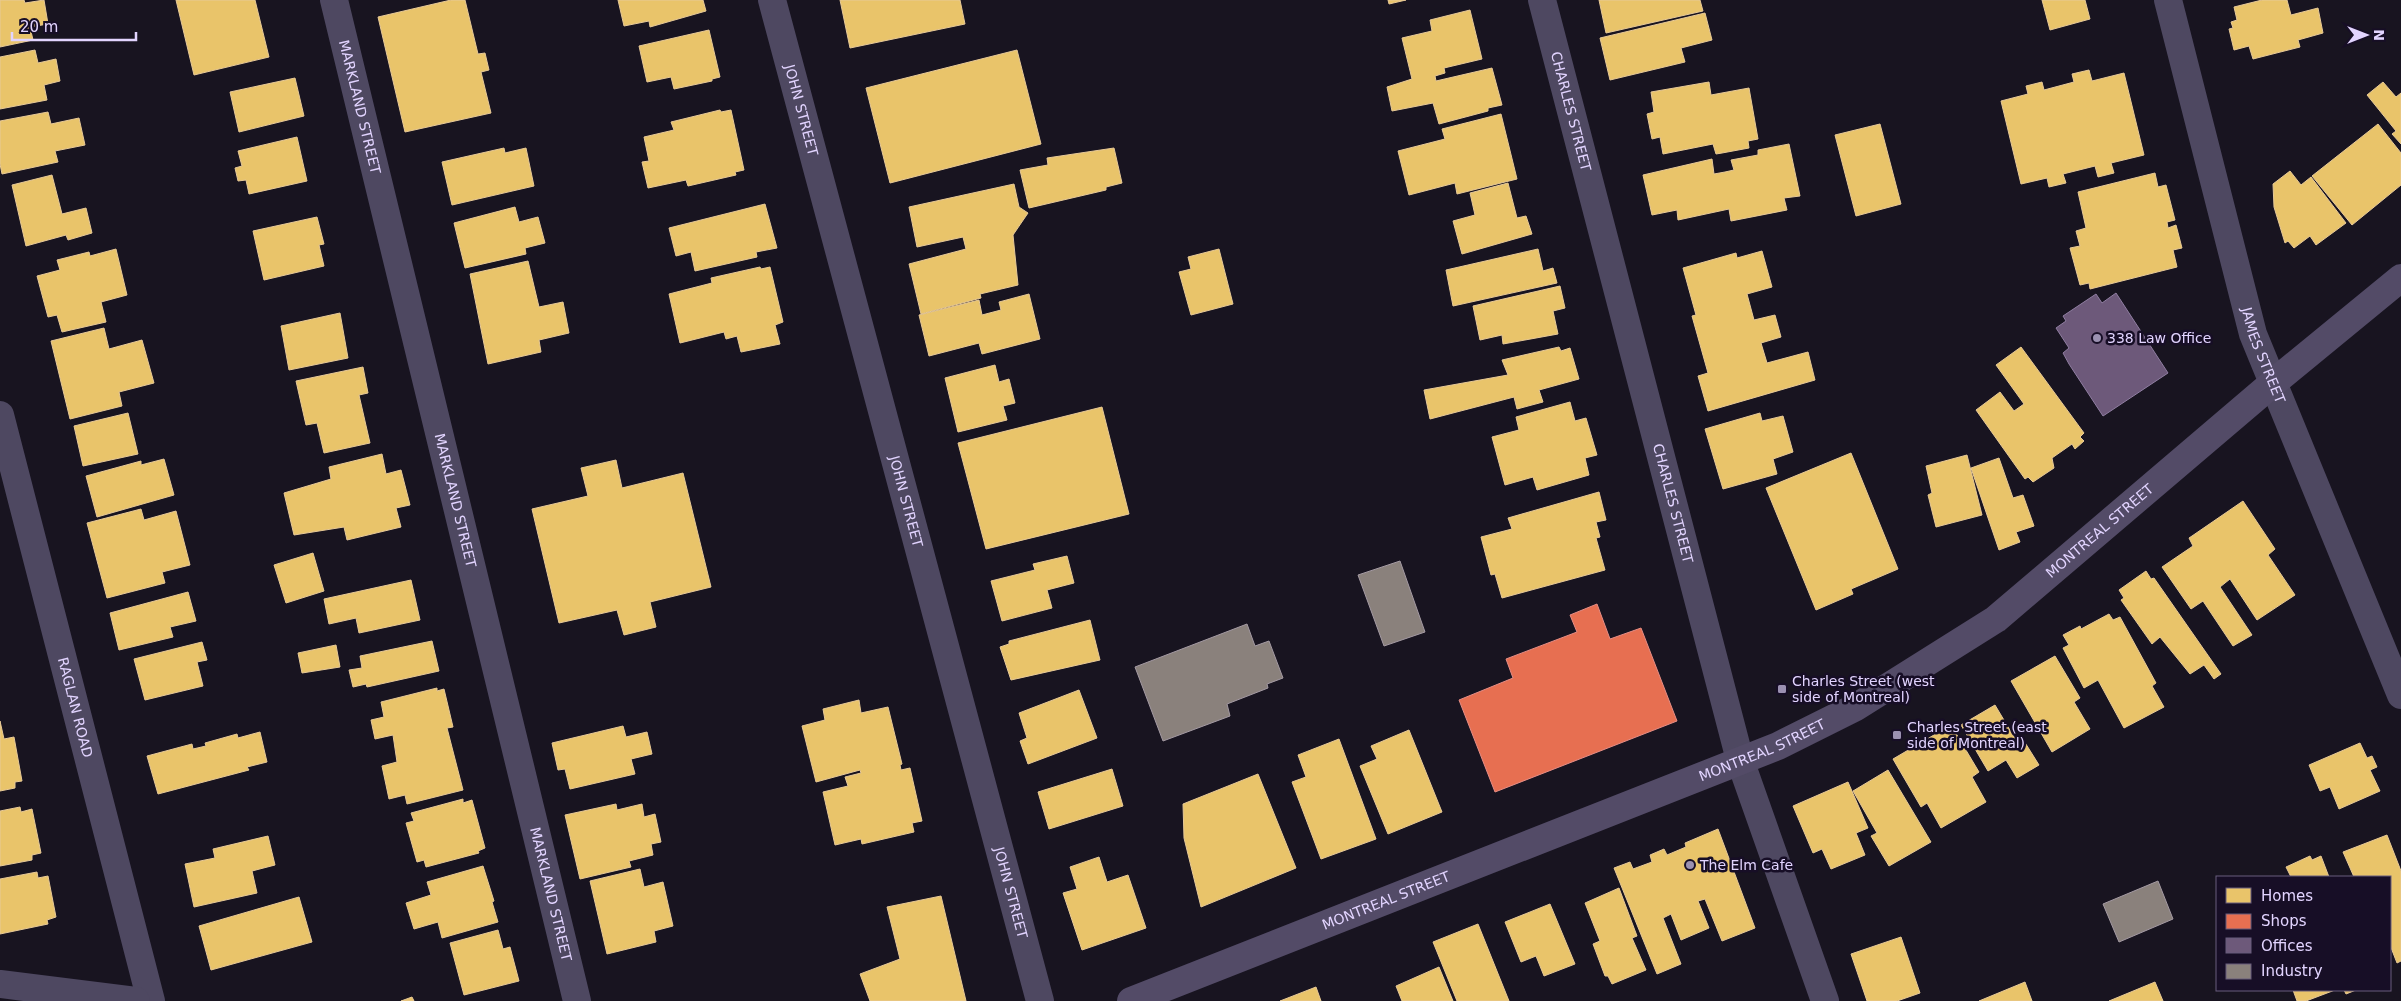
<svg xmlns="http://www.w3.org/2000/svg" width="2401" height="1001" font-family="'DejaVu Sans',sans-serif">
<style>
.homes{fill:#e9c46a;stroke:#e7c997}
.shops{fill:#e76f51;stroke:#e68d85}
.offices{fill:#6d597a;stroke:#907ea2}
.industry{fill:#8a817c;stroke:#a49aa3}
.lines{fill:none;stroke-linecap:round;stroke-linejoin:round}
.street{stroke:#4e4861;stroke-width:28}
.secondary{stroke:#534b67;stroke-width:28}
.poi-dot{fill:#9b91b1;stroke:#170e26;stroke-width:2}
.labels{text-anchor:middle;stroke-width:5;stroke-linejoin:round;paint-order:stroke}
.street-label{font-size:14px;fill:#e2d4ff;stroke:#170e26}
.poi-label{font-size:14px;fill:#e2d4ff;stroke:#170e26;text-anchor:start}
</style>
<rect width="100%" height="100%" fill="#181420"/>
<path class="homes" d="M0 0H24L25 3 44 0 48 24 30 27 33 40 0 47Z
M176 0H255L269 57 194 75Z
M451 0H465L478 54 485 53 489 70 481 72 491 113 405 132 378 17Z
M618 0H703L706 11 650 27 649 21 624 26Z
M840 0H960L965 24 850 48Z
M1388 0H1406L1389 4Z
M1599 0H1700L1703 11 1606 33Z
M2042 0H2085L2090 19 2050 30Z
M2262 0H2287L2291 15 2318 8 2323 33 2298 40 2300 47 2253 59 2249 46 2234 50 2229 29 2233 28 2231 22 2237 20 2234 7Z
M1470 10 1482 59 1444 68 1445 73 1435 76 1436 81 1492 68 1502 105 1488 108V111L1439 124 1433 103 1392 111 1387 87 1412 79 1402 38 1432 31 1430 20Z
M1705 13 1712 40 1681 48 1685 62 1610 80 1600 38Z
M709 30 720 77 712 79V81L674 89 671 77 647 82 639 46Z
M35 50 38 63 56 59 60 81 44 85 47 100 0 109V57Z
M1017 50 1041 144 890 183 866 88Z
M2089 70 2092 81 2124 73 2144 155 2111 163 2114 173 2098 177 2095 166 2063 174 2066 183 2049 187 2047 178 2021 184 2001 101 2028 94 2026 86 2042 82 2044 90 2074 82 2072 74Z
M295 78 304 116 239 132 230 92Z
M1709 82 1711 95 1749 88 1758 139 1748 141 1749 148 1722 153 1716 154 1713 144 1663 154 1660 137 1652 139 1647 114 1654 112 1651 92Z
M2383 82 2396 97 2401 93V144L2392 134 2396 131 2367 95Z
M720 110 721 112 731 110 744 170 735 172 736 175 688 186 686 180 648 188 642 162 649 161 644 137 674 130 671 122Z
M48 112 51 124 79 118 85 145 55 151 58 162 2 174 0 164V121Z
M1501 114 1517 179 1457 194 1455 183 1409 195 1398 151 1445 139 1442 129Z
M1880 124 1901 204 1856 216 1835 135Z
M2378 124 2401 153V185L2352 225 2312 176Z
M297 137 307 181 249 194 246 180 238 181 235 168 242 166 238 151Z
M1789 144 1800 196 1784 198 1787 210 1731 221 1729 209 1678 220 1677 210 1652 215 1643 175 1712 159 1714 174 1725 172 1734 170 1731 160 1758 155V150Z
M504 148 505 153 526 148 534 186 452 205 442 162Z
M1114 148 1122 183 1106 187V190L1029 208 1020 170 1048 165 1047 158Z
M2290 171 2301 185 2311 177 2346 223 2316 245 2310 236 2294 248 2288 241 2285 243 2274 207 2273 184Z
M2155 173 2158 187 2166 185 2175 220 2167 222 2168 228 2176 225 2182 248 2173 250 2177 267 2090 289 2089 283 2080 285 2070 248 2080 246 2076 231 2086 228 2078 192Z
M52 175 62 214 86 208 92 233 68 240 66 235 26 246 12 185Z
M1508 183 1517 218 1526 216 1532 234 1462 254 1453 221 1475 215 1470 193Z
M1014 184 1019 207 1028 213 1013 235 1018 285 980 294 981 298 921 314 909 264 966 249 963 237 917 247 909 207Z
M765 204 777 248 756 252 757 257 695 271 691 252 676 256 669 228Z
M515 207 519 222 538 217 545 243 525 248 526 254 465 268 454 223Z
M317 217 324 244 319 245 324 266 264 280 253 231Z
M116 249 127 295 101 302 106 322 62 332 57 315 48 317 37 276 60 270 57 260 89 252 90 256Z
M1219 249 1233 304 1191 315 1179 272 1191 269 1188 257Z
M1538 249 1543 271 1553 268 1557 283 1453 306 1446 270Z
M1762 251 1772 287 1747 294 1754 320 1775 315 1781 337 1761 343 1767 363 1808 352 1815 380 1708 411 1698 376 1708 373 1692 316 1696 315 1683 268 1736 253 1737 258Z
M528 261 539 307 563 302 569 333 539 340 541 352 488 364 470 274Z
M760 267 761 269 770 267 783 322 775 325 780 344 741 352 737 336 726 339 724 332 680 343 669 294 712 283 711 278Z
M1560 286 1565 308 1553 311 1558 334 1503 344 1502 335 1480 340 1473 306Z
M1029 294 1040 339 982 354 979 343 929 356 919 315 979 300 982 315 1001 310 999 302Z
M340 313 348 358 289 370 281 326Z
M104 328 109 349 142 340 154 383 119 392 122 406 70 419 51 341Z
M1559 347 1561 351 1570 348 1579 379 1539 390 1543 402 1517 409 1514 397 1430 419 1424 390 1508 375 1502 360Z
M2021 347 2084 433 2080 437 2084 441 2075 449 2072 444 2052 458 2054 468 2033 482 2028 477 2025 479 1976 410 2000 392 2014 411 2024 404 1996 365Z
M995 365 999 382 1009 379 1015 403 1003 406 1007 420 958 432 945 378Z
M363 367 368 393 359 395 370 443 324 453 317 423 306 425 296 381Z
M1570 402 1575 421 1586 418 1597 455 1585 458 1589 475 1537 490 1533 477 1505 485 1492 437 1519 430 1516 417Z
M1102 407 1129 514 986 549 958 443Z
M128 413 138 454 83 466 74 426Z
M1760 413 1762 421 1783 416 1793 452 1773 459 1777 474 1723 489 1705 429Z
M1851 453 1898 569 1851 589 1853 594 1816 610 1766 488Z
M382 454 386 474 401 470 410 505 396 508 401 527 347 540 344 527 294 535 284 493 331 479 329 467Z
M1967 455 1982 515 1936 527 1928 495 1932 493 1926 466Z
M1999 458 2013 498 2023 495 2034 526 2016 532 2020 542 1999 550 1971 468Z
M164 459 174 495 97 517 86 476 141 461V465Z
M616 460 622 488 683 473 711 587 650 602 656 627 624 635 617 610 559 623 532 509 588 496 581 468Z
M1599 492 1606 520 1596 522 1600 537 1596 538 1605 570 1502 598 1495 574 1491 575 1481 537 1512 529 1508 518Z
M2243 501 2275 549 2268 555 2295 595 2257 620 2230 579 2220 587 2252 635 2233 646 2203 601 2191 609 2162 567 2193 546 2189 538 2192 536Z
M141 509 144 520 176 511 190 565 162 572 165 583 107 598 87 523Z
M313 553 324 591 286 603 274 565Z
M1067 556 1074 583 1047 590 1052 608 1002 621 991 581 1035 570 1033 564Z
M2146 571 2151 579 2154 578 2221 674 2214 679 2204 665 2190 674 2160 637 2152 644 2121 600 2124 598 2119 590Z
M411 580 420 620 359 633 356 618 329 624 324 599Z
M188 592 196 621 170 627 173 637 119 650 110 613Z
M2109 614 2113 620 2120 617 2156 683 2152 686 2164 707 2124 728 2098 680 2084 688 2063 648 2069 645 2063 635 2080 626 2081 629Z
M1090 620 1100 660 1011 680 1000 647 1009 644V641Z
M432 641 439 671 367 687 366 684 353 687 349 670 362 668 360 656Z
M202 642 207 660 197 662 203 686 145 700 134 659Z
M336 645 340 667 302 673 298 653Z
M2055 656 2080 698 2074 702 2090 729 2052 752 2011 681Z
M437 688V691L444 689 453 727 447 728 463 790 407 804 405 795 389 799 382 766 397 762 393 735 375 739 371 720 384 717 381 702Z
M1079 690 1097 738 1028 764 1020 741 1027 738 1019 713Z
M859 700 861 713 888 707 902 764 900 765 901 770 910 768 922 821 912 823 914 832 862 844 861 839 835 845 823 792 848 786 845 777 861 773 860 770 816 782 802 726 825 720 823 709Z
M1995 705 2017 742 2019 744 2024 741 2039 765 2017 778 2006 760 1988 771 1961 725Z
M0 721 4 739 14 737 22 781 15 782V788L0 791Z
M1951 725 1979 772 1972 777 1986 802 1941 828 1927 803 1921 807 1893 759Z
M623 726 626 737 647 732 652 754 631 759 635 774 570 789 565 769 558 770 552 743Z
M1409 730 1442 812 1388 834 1360 766 1377 759 1371 746Z
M260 732 267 762 247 767 249 770 158 794 147 756 192 744 193 749 206 746 205 743 237 734 238 738Z
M1339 739 1376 839 1321 859 1292 782 1306 777 1298 755Z
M2360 743 2367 758 2372 756 2377 767 2370 770 2380 791 2339 809 2330 787 2320 791 2309 765Z
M1112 769 1123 806 1049 829 1038 792Z
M1888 770 1931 842 1889 866 1871 836 1877 833 1853 791Z
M1258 774 1296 868 1201 907 1184 838 1183 804Z
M1848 782 1868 828 1856 833 1865 855 1831 869 1822 849 1813 853 1793 806Z
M463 799V803L472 800 485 848 478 851 479 853 426 867 424 860 417 862 406 823 414 821 411 813Z
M616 804 617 810 642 804 644 817 655 814 661 842 651 844 653 855 629 861 631 867 580 879 565 815Z
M20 807 21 812 32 809 41 853 32 855V860L0 866V811Z
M1718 829 1755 928 1722 941 1705 899 1698 901 1709 928 1681 940 1671 914 1663 918 1681 964 1657 974 1614 868 1630 862 1633 869 1652 862 1650 855 1664 849 1667 855 1686 847 1685 843Z
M2387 835 2401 871V961L2397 963 2390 945V877H2354L2343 852Z
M268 836 275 865 252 871 257 893 194 907 185 864 215 858 213 849Z
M2310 856 2312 860 2321 856 2329 877H2291L2286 867Z
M1099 857 1107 882 1128 875 1146 928 1082 950 1063 893 1077 889 1070 867Z
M483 866 494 901 492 902 498 922 442 938 438 922 414 929 406 903 431 895 427 882Z
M640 869 644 887 663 882 673 926 654 931 656 942 607 954 590 881Z
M37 872 38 878 48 876 56 917 47 920 48 924 0 934V879Z
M1619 888 1637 936 1632 938 1646 970 1612 984 1608 976H1605L1593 944 1600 941 1585 903Z
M941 896 966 1001H870L860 974 900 959 887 907Z
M299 897 312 942 211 970 199 926Z
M1550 904 1575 964 1544 976 1536 956 1521 962 1505 922Z
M1478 924 1509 1001H1457L1433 942Z
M498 930 503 949 510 947 519 981 464 995 450 943Z
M1901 937 1920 993 1897 1001H1867L1851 954Z
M1439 967 1453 1001H1402L1396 986Z
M2025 982 2032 1001H1979Z
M2155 982 2163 1001H2109Z
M1316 987 1321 1001H1280Z
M2293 990H2335L2306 1001H2297Z
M2344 990H2356L2346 994Z
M412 997 414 1001H401Z"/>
<path class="shops" d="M1597 604 1610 639 1641 628 1677 721 1495 792 1459 700 1513 678 1506 659 1577 632 1570 615Z"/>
<path class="offices" d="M2116 293 2168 373 2103 416 2069 364 2063 353 2069 348 2056 328 2066 321 2063 316 2096 294 2102 303Z"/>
<path class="industry" d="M1400 561 1425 632 1384 646 1358 575Z
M1247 624 1255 646 1269 641 1283 678 1267 684 1268 688 1227 704 1230 716 1163 741 1135 667Z
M2158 881 2173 919 2119 942 2103 904Z"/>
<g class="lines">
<g class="street">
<path id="s1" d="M334 0 577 1001"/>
<path id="s2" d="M772 0 1040 1001"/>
<path id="s3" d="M1542 0 1740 760 1825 1001"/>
<path id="s4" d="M2168 0 2253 334 2401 695"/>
<path id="s5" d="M0 415 151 1001"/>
<path d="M0 984 136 1001"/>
</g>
<path class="secondary" id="s6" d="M1131 1001 1778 746 1856 707 1996 619 2273 383 2401 278"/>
</g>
<g class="poi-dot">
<circle cx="2097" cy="338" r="5"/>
<rect x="1777" y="684" width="10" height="10" rx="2.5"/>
<rect x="1892" y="730" width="10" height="10" rx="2.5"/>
<circle cx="1690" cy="865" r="5"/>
</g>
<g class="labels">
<g class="street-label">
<text dy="5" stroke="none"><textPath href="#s1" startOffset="110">MARKLAND STREET</textPath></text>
<text dy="5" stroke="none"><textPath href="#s2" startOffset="114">JOHN STREET</textPath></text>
<text dy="5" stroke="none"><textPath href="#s3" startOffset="115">CHARLES STREET</textPath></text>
<text dy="5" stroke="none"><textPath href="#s4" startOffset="368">JAMES STREET</textPath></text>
<text dy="5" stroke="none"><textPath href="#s1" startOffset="515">MARKLAND STREET</textPath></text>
<text dy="5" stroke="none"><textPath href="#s2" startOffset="519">JOHN STREET</textPath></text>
<text dy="5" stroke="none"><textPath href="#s3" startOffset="520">CHARLES STREET</textPath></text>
<text dy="5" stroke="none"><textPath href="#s6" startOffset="1084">MONTREAL STREET</textPath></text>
<text dy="5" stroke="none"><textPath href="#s5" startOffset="302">RAGLAN ROAD</textPath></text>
<text dy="5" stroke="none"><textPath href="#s6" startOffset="679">MONTREAL STREET</textPath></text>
<text dy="5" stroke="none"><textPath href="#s2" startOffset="924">JOHN STREET</textPath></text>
<text dy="5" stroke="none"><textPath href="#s1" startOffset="920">MARKLAND STREET</textPath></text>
<text dy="5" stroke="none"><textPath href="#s6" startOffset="274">MONTREAL STREET</textPath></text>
</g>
<g class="poi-label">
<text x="2107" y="343">338 Law Office</text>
<text x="1792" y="686">Charles Street (west<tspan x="1792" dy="16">side of Montreal)</tspan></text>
<text x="1907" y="732">Charles Street (east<tspan x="1907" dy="16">side of Montreal)</tspan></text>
<text x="1700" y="870">The Elm Cafe</text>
</g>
</g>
<rect x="2216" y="876" width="175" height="115" fill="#170e26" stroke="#685d7d"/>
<rect x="2226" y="888" width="25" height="15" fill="#e9c46a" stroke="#685d7d"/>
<text x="2261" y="901" font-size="15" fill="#e2d4ff">Homes</text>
<rect x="2226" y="914" width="25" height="15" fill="#e76f51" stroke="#685d7d"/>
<text x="2261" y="926" font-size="15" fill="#e2d4ff">Shops</text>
<rect x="2226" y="938" width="25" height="15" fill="#6d597a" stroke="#685d7d"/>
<text x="2261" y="951" font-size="15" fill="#e2d4ff">Offices</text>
<rect x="2226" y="964" width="25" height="15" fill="#8a817c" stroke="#685d7d"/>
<text x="2261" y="976" font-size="15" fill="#e2d4ff">Industry</text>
<g transform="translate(2366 35) rotate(90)" stroke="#170e26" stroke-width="4" paint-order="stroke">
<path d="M0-4L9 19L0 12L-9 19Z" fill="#e2d4ff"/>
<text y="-8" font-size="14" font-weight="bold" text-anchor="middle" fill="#e2d4ff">N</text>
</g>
<path d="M12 32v8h124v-8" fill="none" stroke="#e2d4ff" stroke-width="2.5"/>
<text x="20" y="32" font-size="15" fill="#e2d4ff" stroke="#170e26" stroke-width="4" paint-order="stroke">20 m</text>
</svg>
